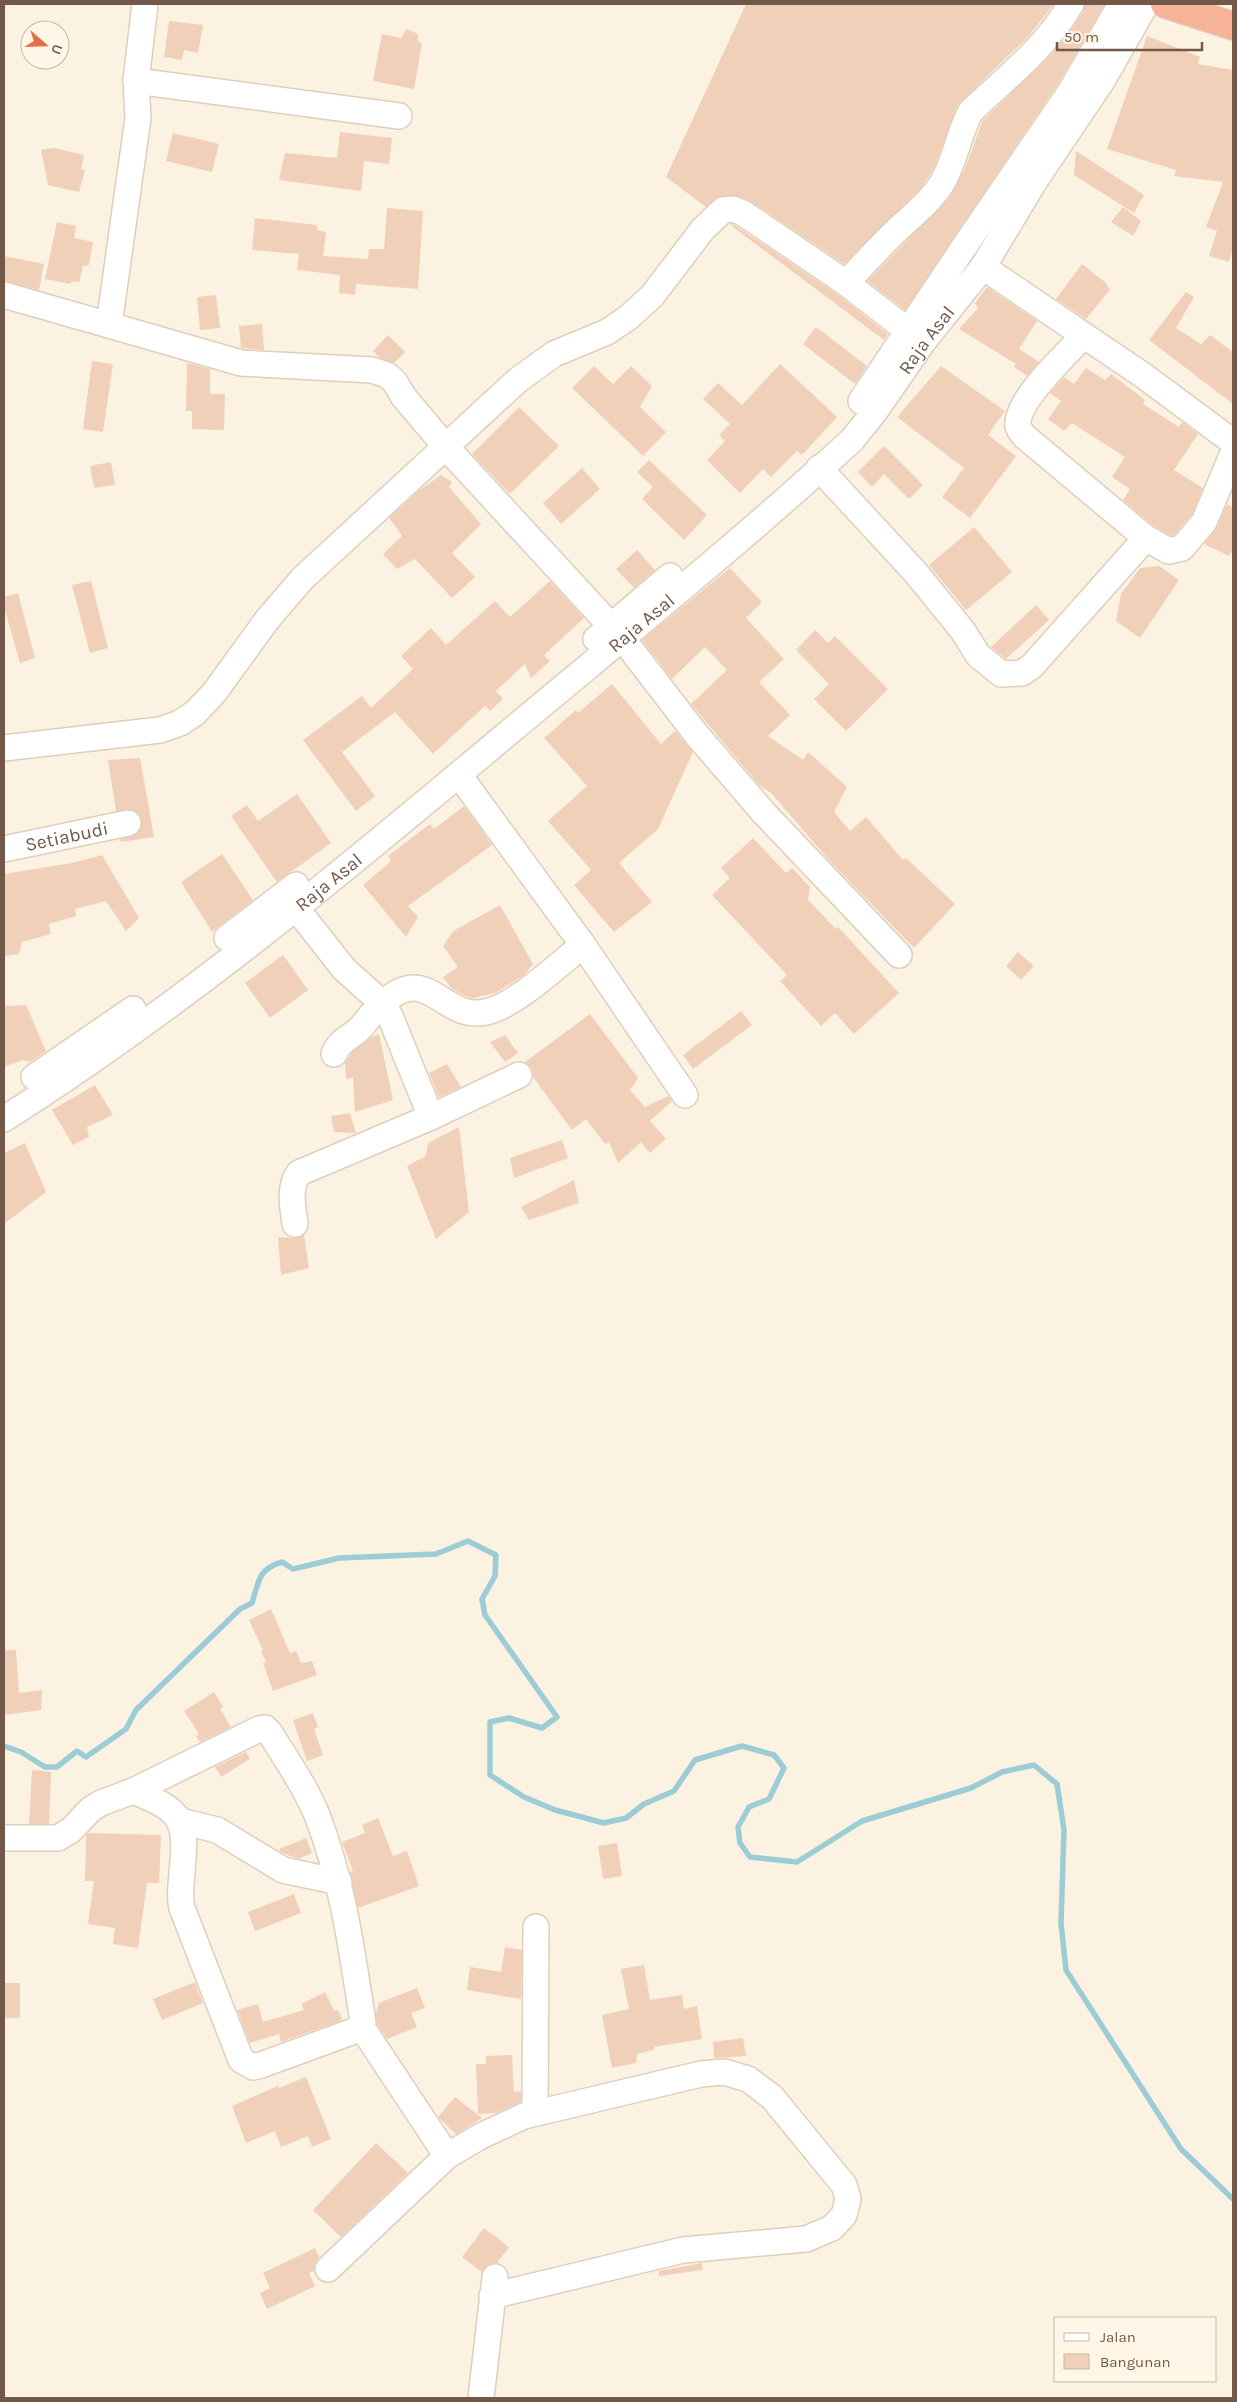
<svg xmlns="http://www.w3.org/2000/svg" width="1237" height="2402" font-family="Karla,sans-serif">
<style>
.lines{fill:none;stroke-linecap:round;stroke-linejoin:round}
.stream{stroke:#9cccd6;stroke-width:5.5}
.building{fill:#f1d0b9}
.minor-casing{stroke:#e0cebd;stroke-width:28}
.highway-casing{stroke:#dad4cf;stroke-width:30}
.minor{stroke:#fff;stroke-width:25}
.highway{stroke:#f6b398;stroke-width:28}
.labels{text-anchor:middle;stroke-width:4;stroke-linejoin:round;paint-order:stroke}
.street-label{font-size:19px;fill:#725848;stroke:#fff6e7}
</style>
<rect width="100%" height="100%" fill="#fcf2e1"/>
<g class="lines">
<path class="stream" d="M4 1746 21 1752 45 1767H57L77 1751 86 1757 126 1729 136 1710 240 1609 252 1603C259 1581 258 1569 282 1562L293 1569 339 1558 436 1554 468 1541 496 1555 495 1576 482 1599 485 1615 557 1717 542 1728 509 1718 490 1722V1775L524 1797 555 1810 604 1823 626 1818 644 1804 674 1791 695 1760 742 1746 774 1755 784 1768 769 1799 749 1807 738 1827 740 1843 750 1857 797 1862 862 1821 971 1788 1002 1772 1034 1765 1057 1784 1064 1830 1061 1923 1066 1970 1181 2149 1233 2199"/>
</g>
<path class="building" d="M746 4H1054L1027 38 958 104 934 168 922 187 844 264 749 200 738 196H722L706 207 666 177Z
M1085 4H1105L1058 84 905 310 867 281 949 198 964 171 983 120 1049 57 1073 27 1083 12Z
M169 21 203 25 198 53 184 50 182 60 164 57Z
M406 29 418 34V41L422 43 414 89 373 81 382 34 401 38Z
M1147 36 1200 57 1198 64 1233 70V248L1229 262 1209 256 1217 231 1206 227 1223 182 1174 176 1176 170 1107 149Z
M340 132 392 138 389 164 364 161 361 191 279 180 285 153 337 158Z
M173 133 219 144 212 172 166 161Z
M54 148 84 155 81 169 85 170 79 192 48 185 41 150Z
M1076 151 1144 195 1134 213 1074 175Z
M1123 207 1141 221 1133 236 1111 222Z
M387 208 423 211 418 289 356 284 355 295 339 293 340 275 297 270 299 254 252 250 255 218 317 225V230L326 232 323 256 368 259 369 249H384Z
M57 222 76 226 74 238 93 242 89 265 83 266 79 282 71 281V284L45 279Z
M729 224 736 226 838 295 888 334 884 340Z
M4 256 44 264 39 290 4 281Z
M1082 264 1105 282 1110 290 1086 319 1056 299Z
M987 287 1037 321 1019 349 1039 362 1027 376 1014 367 1016 364 959 329 978 308 975 303Z
M1186 292 1194 297 1176 328 1201 344 1210 335 1233 352V404L1149 340Z
M216 295 220 328 200 330 197 297Z
M262 324 264 350 241 348 239 326Z
M816 327 867 366 855 384 803 344Z
M388 335 405 352 394 363 380 358 373 351Z
M92 361 113 364 103 432 83 429Z
M187 363 210 369V394H225L224 430 192 429V411H186Z
M780 364 837 417 802 455 797 451 771 477 763 469 740 493 707 460 725 441 719 435 730 424 703 399 718 383 742 405Z
M594 366 613 384 631 366 652 386 640 407 666 432 643 456 572 388Z
M941 366 1005 411 988 435 1016 456 970 518 942 497 964 468 897 417Z
M1086 368 1105 380 1111 374 1145 400 1143 404 1179 427 1182 422 1198 434 1174 470 1203 488 1192 514 1174 535 1171 536 1154 526 1123 500 1130 489 1112 477 1125 457 1072 423 1064 431 1048 419 1061 401 1050 393 1064 377 1074 384Z
M519 407 559 446 510 494 472 454Z
M884 446 923 485 909 499 884 474 872 487 858 472Z
M649 460 707 515 684 540 642 499 653 487 637 472Z
M111 462 115 485 94 488 90 466Z
M582 468 600 489 561 524 543 503Z
M441 475 452 482 449 487 481 524 452 553 475 577 452 598 415 559 397 569 383 554 402 536 389 518 420 490Z
M1227 504 1233 508V549L1229 556 1204 544 1217 528Z
M974 527 1012 572 966 610 929 565Z
M637 550 655 570 634 588 616 569Z
M1159 566 1179 580 1140 638 1116 621 1121 594 1140 568Z
M730 568 762 602 746 618 784 659 759 682 790 715 768 736 803 760 808 752 847 787 834 812 850 831 866 817 903 860 906 858 955 904 914 948 829 860 771 793 759 785 691 704 727 670 705 647 672 679 642 640Z
M91 581 108 648 90 653 72 585Z
M550 581 584 618 544 655 550 661 531 678 525 664 496 691 503 699 490 711 485 706 433 754 395 712 342 752 375 796 356 811 303 740 362 696 371 708 413 669 401 656 431 628 446 645 495 601 510 617Z
M18 593 35 658 20 663 4 607V597Z
M1036 605 1049 620 1006 659 991 647Z
M815 630 828 643 835 636 888 689 846 731 814 699 829 684 796 650Z
M612 684 661 744 675 731 693 752 658 829 619 863 652 902 614 932 574 885 591 870 548 821 587 786 544 738 576 710 578 713Z
M140 758 154 837 121 842 120 839 138 833 142 821 139 814 133 810 116 811 108 760Z
M297 794 331 843 277 882 231 816 247 805 258 821Z
M464 806 492 845 408 906 418 917 406 937 363 885 391 861 388 856 430 824 434 829Z
M753 838 786 873 792 868 810 887 808 900 836 929 838 927 899 993 854 1034 835 1013 821 1026 780 981 787 975 712 895 730 878 721 868Z
M222 854 253 900 212 932 181 882Z
M102 855 139 918 126 931 106 901 75 909 76 916 49 924 51 934 22 942 19 954 4 956V874L72 863Z
M500 905 533 964 524 975 495 993 473 998 463 995 451 988 443 977 458 967 443 946 453 931Z
M1018 952 1034 966 1021 980 1006 966Z
M283 955 308 990 270 1018 245 983Z
M26 1005 46 1051 30 1062 23 1060 4 1067V1006Z
M741 1011 752 1025 693 1069 683 1055Z
M590 1014 638 1078 630 1090 645 1107 668 1096 672 1101 650 1121 666 1139 650 1153 641 1142 618 1163 609 1142 605 1144 586 1119 572 1130 533 1077 532 1068 525 1062Z
M379 1034 393 1100 355 1112 353 1078 346 1079 345 1063 352 1052 372 1037Z
M505 1035 518 1053 505 1062 490 1042Z
M447 1064 461 1087 439 1097 429 1073Z
M95 1085 113 1115 87 1127 89 1137 73 1145 52 1110Z
M350 1113 356 1133 334 1132 331 1116Z
M459 1127 469 1212 436 1239 407 1166 426 1156 428 1143Z
M562 1140 568 1158 514 1178 510 1158Z
M25 1143 46 1192 4 1224V1153Z
M574 1180 579 1203 529 1220 521 1207Z
M304 1235 309 1268 281 1275 278 1237 296 1238Z
M271 1609 290 1653 296 1651 301 1663 312 1661 317 1675 273 1691 263 1663 266 1662 261 1651 263 1650 249 1620Z
M4 1650H16L19 1693 42 1690 41 1710 4 1715Z
M214 1692 223 1707 220 1709 231 1727 200 1742 196 1736 199 1734 184 1711Z
M313 1713 318 1727 314 1729 323 1755 307 1761 293 1720Z
M246 1752 250 1759 221 1777 215 1767Z
M32 1770 51 1772 49 1824H29Z
M378 1818 393 1856 407 1851 419 1886 358 1908 350 1872 353 1871 342 1842 365 1833 362 1825Z
M88 1833 161 1835 159 1883H147L138 1948 113 1944 115 1928 88 1924 94 1881H85L86 1835Z
M306 1838 312 1853 298 1859 281 1852 279 1849Z
M617 1843 622 1876 603 1879 598 1846Z
M294 1894 301 1913 255 1931 248 1912Z
M505 1947 522 1950 521 1999 467 1990 470 1967 501 1972Z
M644 1965 650 2000 682 1995 684 2009 697 2006 702 2039 654 2047V2050L637 2054 636 2063 612 2068 602 2015 629 2009 621 1969Z
M195 1982 203 2003 162 2020 153 1999Z
M4 1983H20V2018H4Z
M417 1988 425 2008 411 2013 417 2027 387 2039 377 2024 376 2013 379 2003Z
M325 1992 334 2010H338L342 2019 340 2021 281 2042 279 2034 250 2043 237 2010 258 2004 263 2022 304 2010 301 2004Z
M743 2038 746 2056 714 2058 713 2042Z
M512 2055 514 2092 521 2091V2102L496 2113 478 2114 476 2064H486V2056Z
M306 2077 331 2139 312 2147 308 2136 281 2147 275 2131 246 2143 232 2106 278 2086 279 2088Z
M455 2097 482 2118 456 2134 438 2117Z
M376 2143 408 2173 341 2237 313 2210Z
M484 2228 509 2247 497 2263 489 2264 482 2272 462 2257Z
M315 2248 319 2257 314 2264V2271L309 2273 315 2286 267 2309 260 2293 270 2288 263 2273Z
M702 2263 703 2270 659 2276V2271Z"/>
<g class="lines">
<defs>
<g id="minor">
<path d="M136 81 399 116"/>
<path d="M983 267 1144 376 1233 442"/>
<path d="M846 283C863 265 879 247 897 230 913 215 931 201 942 183 956 160 958 134 971 111 1007 77 1046 47 1071 4"/>
<path d="M4 295 109 325 138 118 136 81 145 4"/>
<path d="M109 325 241 363 372 370 387 375 395 382 403 396 445 446 623 639 696 734 764 813 899 955"/>
<path d="M1083 336C1067 354 1015 401 1018 426 1019 430 1022 433 1024 436L1146 538 1169 551 1182 548 1204 522 1233 453"/>
<path d="M861 401 966 244 1070 92 1121 4"/>
<path d="M819 468 916 573 963 631 978 655 1001 674 1022 673 1032 666 1146 538"/>
<path d="M596 639 670 576"/>
<path d="M4 748 160 730 180 723 195 713 214 693 267 620 302 579 518 380 554 354 607 332 629 317 652 296 703 229 723 210 733 209 743 213 846 283 920 340"/>
<path d="M459 775 583 945 685 1095"/>
<path id="s1" d="M4 849 128 823"/>
<path d="M285 894 344 969 382 1003 390 1016 431 1117 299 1173C288 1188 293 1207 295 1224"/>
<path d="M227 938 296 885"/>
<path d="M334 1054C339 1039 354 1037 363 1025 427 942 437 1027 490 1011 519 1002 558 965 583 945"/>
<path d="M34 1077 133 1009"/>
<path d="M431 1117 519 1075"/>
<path id="s2" d="M4 1119C182 1006 345 870 507 734 623 637 741 542 852 440L876 410 923 342 983 267 1036 179 1102 81 1146 4"/>
<path d="M133 1791C183 1811 187 1819 182 1873 181 1885 179 1897 182 1908L241 2060 253 2067 261 2065 354 2031 361 2026"/>
<path d="M180 1821 217 1830 283 1870 339 1882"/>
<path d="M4 1838H58L71 1830 91 1809 101 1803 133 1791 259 1729 265 1728 270 1733C286 1759 305 1786 317 1815 343 1882 352 1952 363 2022L361 2026 447 2156 328 2269"/>
<path d="M535 2113 536 1927"/>
<path d="M447 2156 481 2136 524 2116 701 2074 724 2072 748 2079 772 2097 844 2185 848 2199 844 2215 832 2228 806 2239 683 2250 492 2296"/>
<path d="M481 2398 495 2277"/>
</g>
<path id="highway" d="M1165 4 1233 26"/>
</defs>
<use href="#minor" class="minor-casing"/>
<use href="#highway" class="highway-casing"/>
<use href="#minor" class="minor"/>
<use href="#highway" class="highway"/>
</g>
<g class="labels">
<g class="street-label">
<text dy="7" stroke="none"><textPath href="#s2" startOffset="1212">Raja Asal</textPath></text>
<text dy="7" stroke="none"><textPath href="#s2" startOffset="808">Raja Asal</textPath></text>
<text dy="7" stroke="none"><textPath href="#s1" startOffset="64">Setiabudi</textPath></text>
<text dy="7" stroke="none"><textPath href="#s2" startOffset="402">Raja Asal</textPath></text>
</g>
</g>
<rect width="1237" height="2402" fill="none" stroke="#725848" stroke-width="10"/>
<rect x="1054" y="2317" width="162" height="65" fill="#fff6e7" stroke="#c7b7a7"/>
<rect x="1064" y="2333" width="25" height="8" fill="#ffffff" stroke="#c7b7a7"/>
<text x="1100" y="2342" font-size="15" fill="#725848">Jalan</text>
<rect x="1064" y="2354" width="25" height="15" fill="#f1d0b9" stroke="#c7b7a7"/>
<text x="1100" y="2367" font-size="15" fill="#725848">Bangunan</text>
<g transform="translate(45 45) rotate(110)"><circle r="24" fill="#fff6e7" stroke="#c7b7a7"/>
<path d="M0-4L9 19L0 12L-9 19Z" fill="#e56e47"/>
<text y="-8" font-size="14" font-weight="bold" text-anchor="middle" fill="#725848">U</text>
</g>
<path d="M1057 42v8h145v-8" fill="none" stroke="#725848" stroke-width="2.5"/>
<text x="1064" y="42" font-size="15" fill="#725848" stroke="#fff6e7" stroke-width="4" paint-order="stroke">50 m</text>
</svg>
